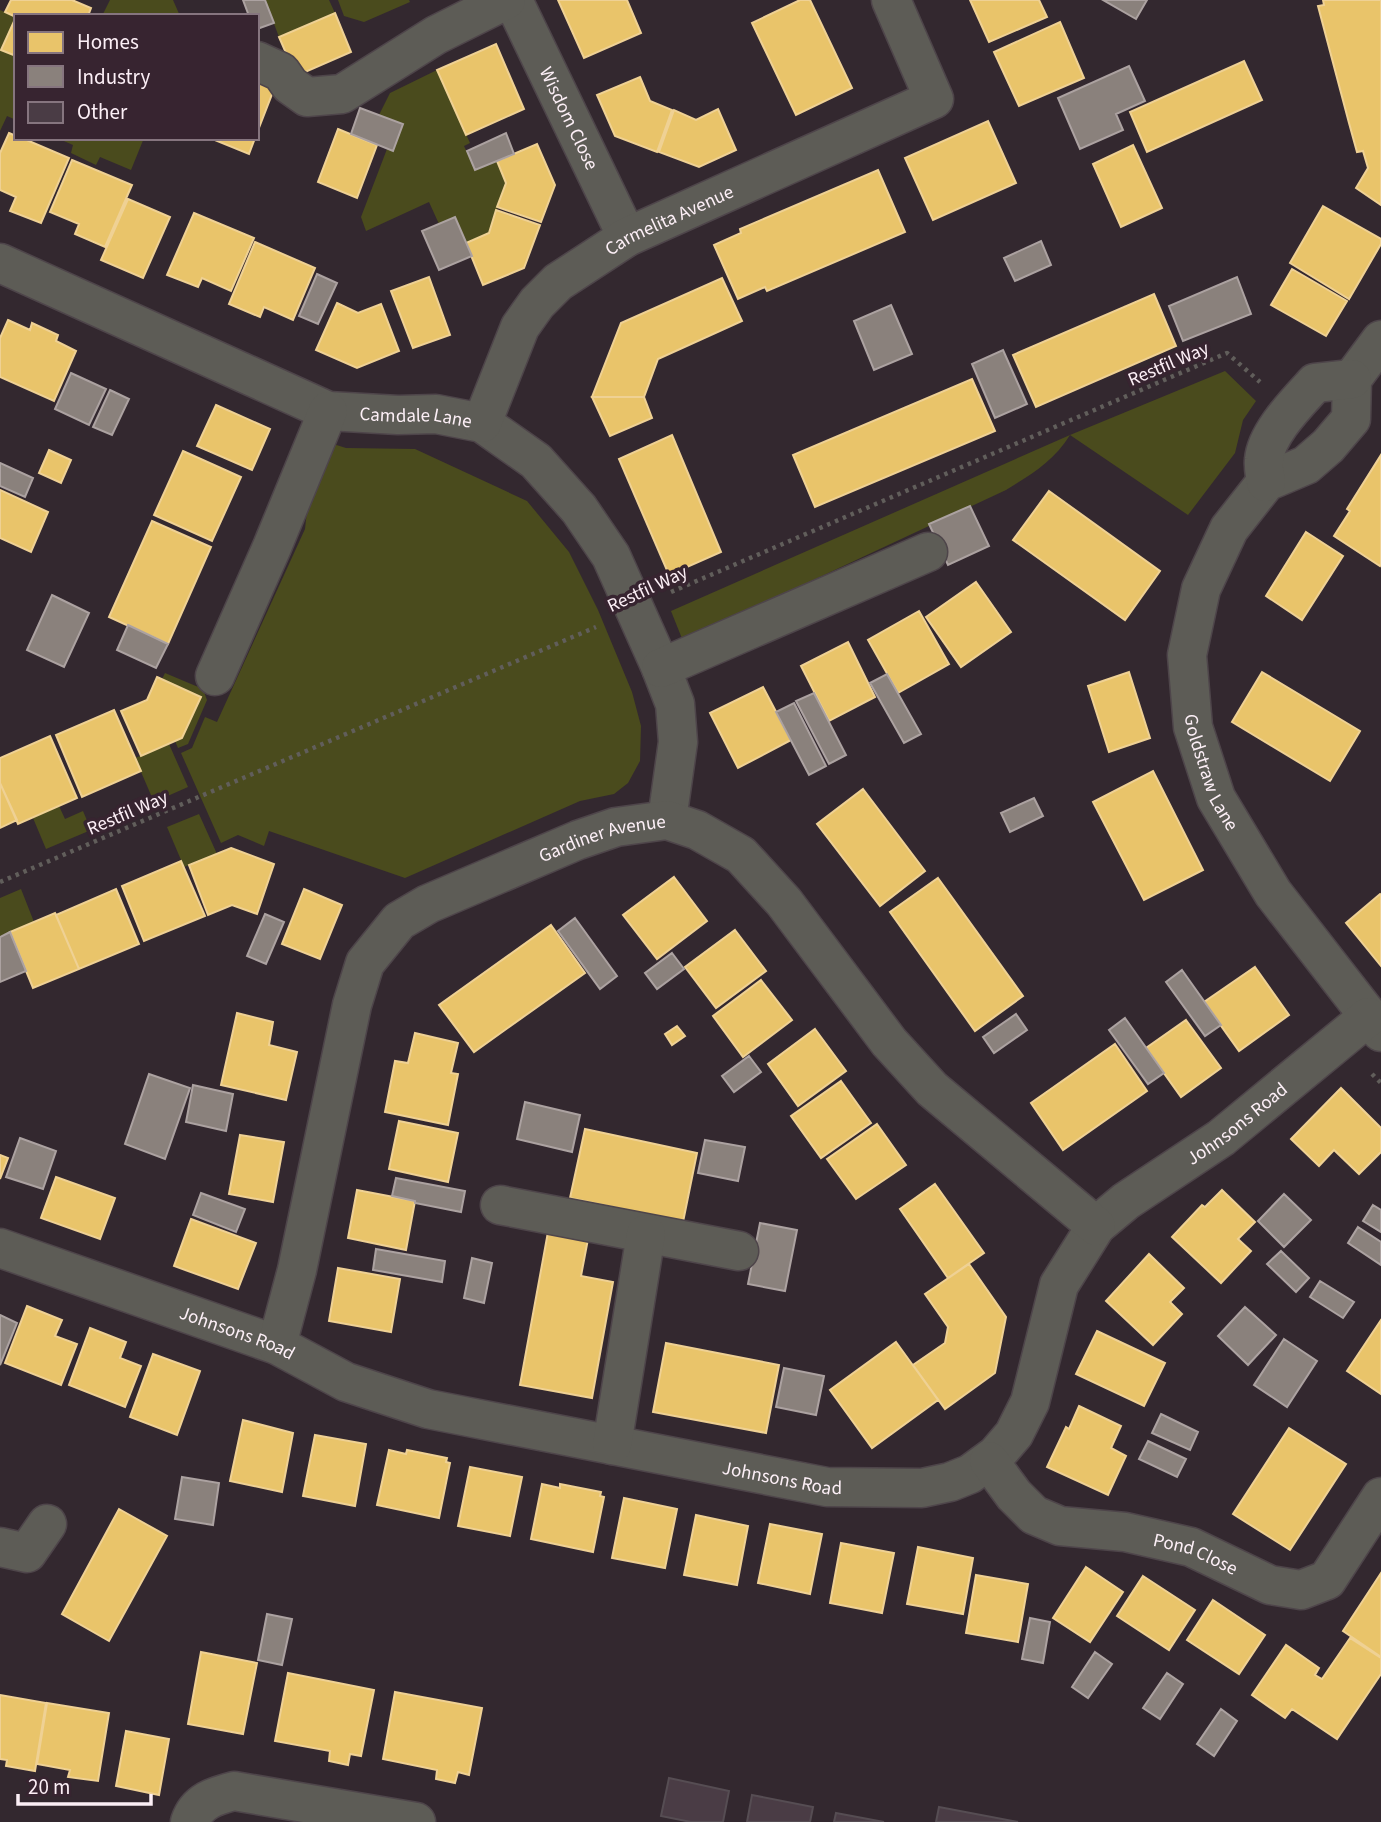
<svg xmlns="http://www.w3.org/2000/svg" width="1381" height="1822" font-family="'Source Sans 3',sans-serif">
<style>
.green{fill:#4a4b1d}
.homes{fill:#e9c46a;stroke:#efd194;stroke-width:2}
.industry{fill:#8a817c;stroke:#aca2a1;stroke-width:2}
.building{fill:#4a3c45;stroke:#564d53;stroke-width:2}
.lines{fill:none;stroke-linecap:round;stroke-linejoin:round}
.minor-casing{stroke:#4e454a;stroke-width:41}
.path{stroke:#615e5b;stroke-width:4.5;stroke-dasharray:3.5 5;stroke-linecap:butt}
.minor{stroke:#5d5c56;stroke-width:38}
.labels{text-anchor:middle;stroke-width:7;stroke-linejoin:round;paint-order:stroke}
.street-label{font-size:19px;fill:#fceff6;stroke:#372430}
</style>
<rect width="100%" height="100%" fill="#33282f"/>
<path class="green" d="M110 0H173L180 16H102Z
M265 0H329L335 13 279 37Z
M338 0H409L410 2 364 22 344 16Z
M0 10 16 17 1 49 16 56V120L7 116 0 131Z
M437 70 470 143 464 146 475 169 497 161 506 183 489 233 466 243 455 217 439 224 429 202 366 231 361 217 387 149 393 151 403 124 379 115 390 93Z
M57 138H144L131 170 100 157 96 165 71 153 73 145Z
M1225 371 1256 401 1243 420 1235 453 1188 515 1070 435C1054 461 1032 474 1006 490L683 641 671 611 1070 435Z
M330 443 346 448 415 449 527 501 569 552 598 610 632 692 641 726 640 761 628 783 614 794 580 801 405 878 269 831 264 846 238 835 221 843 181 753 192 748 205 717 217 722 305 529 308 502Z
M165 673 203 689 207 700 188 744 178 748 175 741 182 738 200 697 162 679Z
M169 744 188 787 154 802 135 758Z
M59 806 65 819 83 811 91 830 46 849 33 818Z
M199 814 217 854 184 867 167 827Z
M21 889 34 922 0 937V898Z"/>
<path class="homes" d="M11 0H72L91 8 88 16H16V56L1 50 16 17 5 12Z
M558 0H627L641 33 584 58Z
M800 0H810L852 88 796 115 752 23Z
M970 0H1039L1047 17 989 42Z
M1323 0H1381V205L1356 188 1368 168 1363 151 1357 152 1349 123 1318 6 1324 5Z
M335 13 351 52 296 76 279 37Z
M1060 22 1084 78 1019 106 994 52Z
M496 44 524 109 466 135 437 70Z
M1244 61 1262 100 1147 152 1130 112Z
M640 77 650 101 672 110 657 152 615 136 597 95Z
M257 83 274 89 257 133Z
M718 109 736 150 699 167 659 152 674 110 696 120Z
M988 121 1016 183 933 220 905 158Z
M338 129 377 145 357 198 318 182Z
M9 133 16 136V138H22L69 158 41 223 10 211 16 197 0 190V153Z
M210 138H255L249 154Z
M537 144 555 185 541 222 497 207 506 183 497 161Z
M1133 145 1162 208 1121 227 1093 164Z
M72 160 132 185 105 247 75 234 79 224 50 212Z
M878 170 905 232 767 291 765 287 738 299 714 245 741 233 740 229Z
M128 199 170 217 143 278 101 260Z
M1323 206 1381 239V244L1349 299 1290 263Z
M496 210 540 225 524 268 483 285 466 243 489 233Z
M194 213 254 238 231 291 202 278 198 287 167 275Z
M255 242 315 268 293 320 264 307 260 317 229 304Z
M1292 269 1347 301 1326 336 1271 305Z
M429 277 450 335 413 348 391 291Z
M722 278 742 321 658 359 644 397H592L621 323Z
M1154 294 1176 346 1036 407 1013 355Z
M337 303 358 313 381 304 399 351 357 368 316 350Z
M8 320 30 330 32 323 58 335 56 341 76 351 54 401 0 377V338Z
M972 379 995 431 815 507 793 455Z
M592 397H644L652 418 610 436Z
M216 405 270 429 252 470 197 446Z
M672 435 721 552 669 575 619 459Z
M49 450 71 460 61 483 39 473Z
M183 451 241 477 212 541 154 515Z
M1381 455V564L1380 566 1334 536 1350 511 1347 509Z
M0 490 48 512 31 552 0 538Z
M1049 491 1160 571 1125 620 1013 540Z
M152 521 211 547 168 644 109 617Z
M1306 532 1343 556 1302 620 1266 596Z
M976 582 1011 632 961 667 926 617Z
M919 611 949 664 898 693 868 640Z
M848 642 875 697 829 721 801 666Z
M1129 672 1150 738 1109 752 1088 686Z
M1262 672 1360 731 1330 781 1232 722Z
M157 677 201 697 182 738 141 756 121 711 147 700Z
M763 687 791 740 738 768 710 713Z
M114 710 141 771 82 797 56 735Z
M50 736 77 798 18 824 0 783V758Z
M1153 771 1203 870 1144 900 1093 802Z
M0 783 17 820 0 828Z
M863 789 925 871 880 906 817 824Z
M231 848 274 864 257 914 232 905 208 915 189 865Z
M181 861 205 916 144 941 122 886Z
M674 877 707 921 657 959 623 915Z
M938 878 1023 996 975 1031 890 912Z
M116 889 139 944 79 969 56 915Z
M304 889 342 905 320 959 282 944Z
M1380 894 1381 895V966L1346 923Z
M55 913 79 969 33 988 10 932Z
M551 925 585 973 474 1052 439 1005Z
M735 930 766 971 716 1008 685 967Z
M1255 967 1289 1015 1239 1051 1204 1002Z
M761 980 792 1020 743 1057 713 1016Z
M237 1013 273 1022 269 1045 297 1052 286 1100 221 1085Z
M1186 1020 1221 1068 1181 1097 1146 1048Z
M677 1026 685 1036 672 1045 665 1034Z
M815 1029 846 1071 798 1106 768 1064Z
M415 1033 458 1043 451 1073 458 1074 448 1125 385 1112 395 1061 408 1063Z
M1115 1044 1147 1091 1063 1150 1031 1103Z
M841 1081 871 1123 821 1158 791 1116Z
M1341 1088 1381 1128V1152L1359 1174 1334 1150 1319 1166 1291 1139Z
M399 1121 458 1133 448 1182 389 1169Z
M877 1124 906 1165 856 1199 827 1159Z
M585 1129 697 1153 683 1222 570 1198Z
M240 1135 284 1142 273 1202 229 1194Z
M0 1155 8 1158 0 1179Z
M56 1177 115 1198 100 1239 41 1218Z
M935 1184 984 1253 948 1278 900 1209Z
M357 1190 415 1201 406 1250 348 1238Z
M1222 1190 1255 1222 1238 1239 1251 1251 1221 1283 1172 1237 1202 1205 1205 1207Z
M191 1219 256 1243 238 1289 174 1266Z
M548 1232 588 1239 581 1276 613 1282 592 1398 520 1385Z
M1149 1254 1184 1288 1170 1302 1182 1314 1153 1345 1106 1301Z
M969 1264 1006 1317 995 1373 945 1409 913 1365 945 1343 948 1327 925 1294Z
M338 1268 400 1279 391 1332 329 1321Z
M27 1306 62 1320 55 1336 77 1344 61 1385 5 1363Z
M1381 1320V1394L1347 1371Z
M90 1328 126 1342 120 1358 141 1366 125 1407 69 1385Z
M1097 1331 1165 1363 1144 1406 1076 1374Z
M896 1342 938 1400 872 1448 830 1390Z
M666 1343 779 1365 766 1433 653 1412Z
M153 1354 200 1371 177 1435 130 1417Z
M1079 1406 1121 1426 1111 1448 1126 1456 1108 1495 1047 1467 1066 1427 1069 1429Z
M243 1420 293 1433 282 1492 230 1481Z
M1289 1428 1346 1464 1290 1550 1233 1514Z
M315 1435 366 1444 355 1506 303 1496Z
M389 1450 406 1454 407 1450 447 1458 446 1462 450 1463 439 1518 377 1505Z
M470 1467 522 1477 510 1536 458 1526Z
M542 1484 560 1488V1484L601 1492 600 1496 604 1497 593 1552 531 1539Z
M624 1498 677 1509 665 1568 612 1558Z
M119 1509 167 1536 109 1641 62 1614Z
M696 1515 748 1526 737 1585 684 1575Z
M770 1524 822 1534 810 1594 758 1583Z
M841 1543 894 1553 882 1613 830 1603Z
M918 1547 973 1558 963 1614 907 1604Z
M1086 1567 1123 1592 1090 1642 1053 1618Z
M1381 1573V1657L1343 1631Z
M976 1575 1028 1584 1018 1642 966 1633Z
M1143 1576 1195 1610 1169 1650 1117 1616Z
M1213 1600 1265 1635 1239 1674 1187 1640Z
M1350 1638 1381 1658V1674L1337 1739 1292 1709 1285 1718 1252 1695 1286 1645 1319 1668 1315 1675 1322 1679Z
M201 1652 257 1663 243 1734 188 1724Z
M288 1673 374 1690 361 1756 350 1754 348 1765 329 1761 330 1751 275 1741Z
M395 1692 482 1708 469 1775 458 1772 455 1783 436 1779 437 1770 383 1759Z
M0 1695 46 1703 35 1771 6 1766 7 1760 0 1759Z
M47 1703 109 1713 98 1781 68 1777 70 1770 37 1764Z
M126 1731 169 1739 159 1795 116 1786Z"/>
<path class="industry" d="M243 0H265L274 23 257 29V16H249Z
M1103 0H1147L1136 19Z
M1129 66 1145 101 1116 114 1123 130 1080 149 1058 98Z
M360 108 403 124 393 151 351 134Z
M506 133 514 154 475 170 467 151Z
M455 217 472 256 439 270 422 231Z
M1041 241 1051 265 1015 281 1004 258Z
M317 274 337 283 318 324 299 316Z
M1237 277 1251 314 1183 341 1169 306Z
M891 305 912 354 874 370 854 321Z
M1003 350 1027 404 995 418 972 364Z
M71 373 106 389 89 425 55 409Z
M110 390 129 399 112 435 93 427Z
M0 463 33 478 25 497 0 486Z
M970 506 989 546 948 565 929 524Z
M52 595 89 613 64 667 27 650Z
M128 625 168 644 156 668 117 650Z
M887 674 921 734 904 743 870 683Z
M814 693 846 755 829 764 796 701Z
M794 703 826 766 809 775 776 712Z
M1034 798 1043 816 1010 832 1001 813Z
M265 914 284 922 266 964 247 956Z
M575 918 617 976 600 989 558 931Z
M10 932 26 971 0 982V937Z
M672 953 684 969 657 989 645 973Z
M1182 970 1221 1025 1205 1036 1166 982Z
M1016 1014 1027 1030 994 1053 983 1037Z
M1125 1018 1164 1073 1148 1084 1109 1030Z
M749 1056 761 1072 734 1092 722 1076Z
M149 1074 190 1088 165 1159 125 1144Z
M193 1085 233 1094 226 1131 186 1122Z
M525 1102 580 1115 572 1152 517 1139Z
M20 1138 56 1151 43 1189 6 1177Z
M705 1140 745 1147 738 1181 698 1173Z
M396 1178 465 1191 461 1212 415 1203V1201L392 1196Z
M201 1193 245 1209 236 1232 193 1215Z
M1284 1194 1311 1220 1284 1247 1258 1221Z
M1373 1205 1381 1210V1232L1363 1221Z
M760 1223 797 1230 785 1291 748 1284Z
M1358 1227 1381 1242V1265L1348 1243Z
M376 1249 445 1261 442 1282 373 1270Z
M1281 1251 1309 1278 1296 1292 1267 1264Z
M472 1258 492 1263 484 1303 464 1298Z
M1320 1281 1354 1302 1343 1318 1310 1297Z
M1245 1307 1276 1335 1248 1365 1218 1336Z
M0 1315 17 1323 0 1365Z
M1284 1339 1317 1361 1287 1407 1254 1385Z
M784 1368 824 1376 816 1415 776 1407Z
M1161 1414 1198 1432 1190 1450 1152 1433Z
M1148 1441 1186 1459 1177 1477 1139 1459Z
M182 1477 219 1483 213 1525 175 1519Z
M267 1614 292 1619 282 1665 258 1660Z
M1030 1618 1050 1622 1043 1663 1022 1659Z
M1095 1652 1112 1664 1088 1698 1072 1687Z
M1167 1673 1183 1684 1160 1719 1143 1708Z
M1221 1709 1237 1721 1214 1756 1197 1744Z"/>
<path class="building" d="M669 1778 729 1791 723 1822H691L661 1816Z
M752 1795 813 1807 810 1822H747Z
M939 1807 1018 1822H936Z
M836 1813 884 1822H834Z"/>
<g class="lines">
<defs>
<g id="minor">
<path id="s1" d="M513 0 627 237"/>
<path d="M257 61 281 72 290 85 307 97 342 94 436 35 506 0"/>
<path id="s2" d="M0 263 328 411 398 415 436 414 482 423 536 461 579 509 611 556 661 668 675 704 678 742 667 820"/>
<path id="s3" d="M1381 340 1352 379 1351 419 1328 446 1306 465 1266 482 1229 529 1201 589 1187 655 1193 727 1216 798 1273 893 1381 1032"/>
<path id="s4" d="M482 423 520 327 537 303 558 282 627 237 934 99 891 0"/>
<path d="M1266 482C1265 475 1263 467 1264 460 1266 433 1298 402 1315 383L1352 379"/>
<path d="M661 668 928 552"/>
<path d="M215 676 272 547 328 411"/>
<path d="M500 1205 739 1251"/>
<path id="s5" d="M0 1248 277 1345 346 1382 428 1409 827 1487 922 1488 950 1482 970 1474 996 1455 1014 1434 1030 1402 1059 1285 1096 1226 1126 1201 1221 1138 1368 1017"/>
<path id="s6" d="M277 1345 297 1270 352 1005 365 963 399 921 428 904 578 840 616 827 667 820 697 830 741 855 784 902 889 1042 932 1089 1096 1226"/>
<path d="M612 1445 646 1234"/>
<path id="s7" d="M989 1461 1014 1495 1034 1515 1060 1526 1125 1532 1191 1547 1270 1585 1301 1590 1327 1580 1381 1497"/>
<path d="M0 1547 27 1553 47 1524"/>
<path d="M190 1822C197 1801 215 1796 234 1791L416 1822"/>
</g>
</defs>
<use href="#minor" class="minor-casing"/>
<path class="path" d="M671 592 1227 353 1260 382
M0 882 596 627
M1372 1074 1381 1083"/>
<use href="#minor" class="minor"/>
</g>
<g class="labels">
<g class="street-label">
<text dy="7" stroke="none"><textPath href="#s1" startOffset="131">Wisdom Close</textPath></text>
<text dy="7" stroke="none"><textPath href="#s4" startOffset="290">Carmelita Avenue</textPath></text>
<text transform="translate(1168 363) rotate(-23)" y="7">Restfil Way</text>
<text dy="7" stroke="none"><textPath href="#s2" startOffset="448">Camdale Lane</textPath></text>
<text transform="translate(647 588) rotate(-25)" y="7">Restfil Way</text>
<text dy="7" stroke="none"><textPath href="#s3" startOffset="511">Goldstraw Lane</textPath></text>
<text transform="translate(127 812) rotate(-23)" y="7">Restfil Way</text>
<text dy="7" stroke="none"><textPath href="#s6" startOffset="667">Gardiner Avenue</textPath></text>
<text dy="7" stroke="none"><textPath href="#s5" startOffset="1470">Johnsons Road</textPath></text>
<text dy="7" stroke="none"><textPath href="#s5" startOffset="252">Johnsons Road</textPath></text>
<text dy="7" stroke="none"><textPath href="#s5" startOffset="819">Johnsons Road</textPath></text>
<text dy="7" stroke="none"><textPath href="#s7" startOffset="238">Pond Close</textPath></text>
</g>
</g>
<rect x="14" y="14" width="245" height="126" fill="#372430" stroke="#86757f" stroke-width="2"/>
<rect x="28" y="32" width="35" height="21" fill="#e9c46a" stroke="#86757f" stroke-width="2"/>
<text x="77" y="49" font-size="21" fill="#fceff6">Homes</text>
<rect x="28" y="66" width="35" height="21" fill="#8a817c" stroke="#86757f" stroke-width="2"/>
<text x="77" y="84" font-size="21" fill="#fceff6">Industry</text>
<rect x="28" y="102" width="35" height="21" fill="#4a3c45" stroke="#86757f" stroke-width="2"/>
<text x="77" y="119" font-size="21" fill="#fceff6">Other</text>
<path d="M18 1794v10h133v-10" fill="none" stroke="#fceff6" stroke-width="3.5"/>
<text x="28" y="1794" font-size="21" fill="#fceff6" stroke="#372430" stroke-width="5" paint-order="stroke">20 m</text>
</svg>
